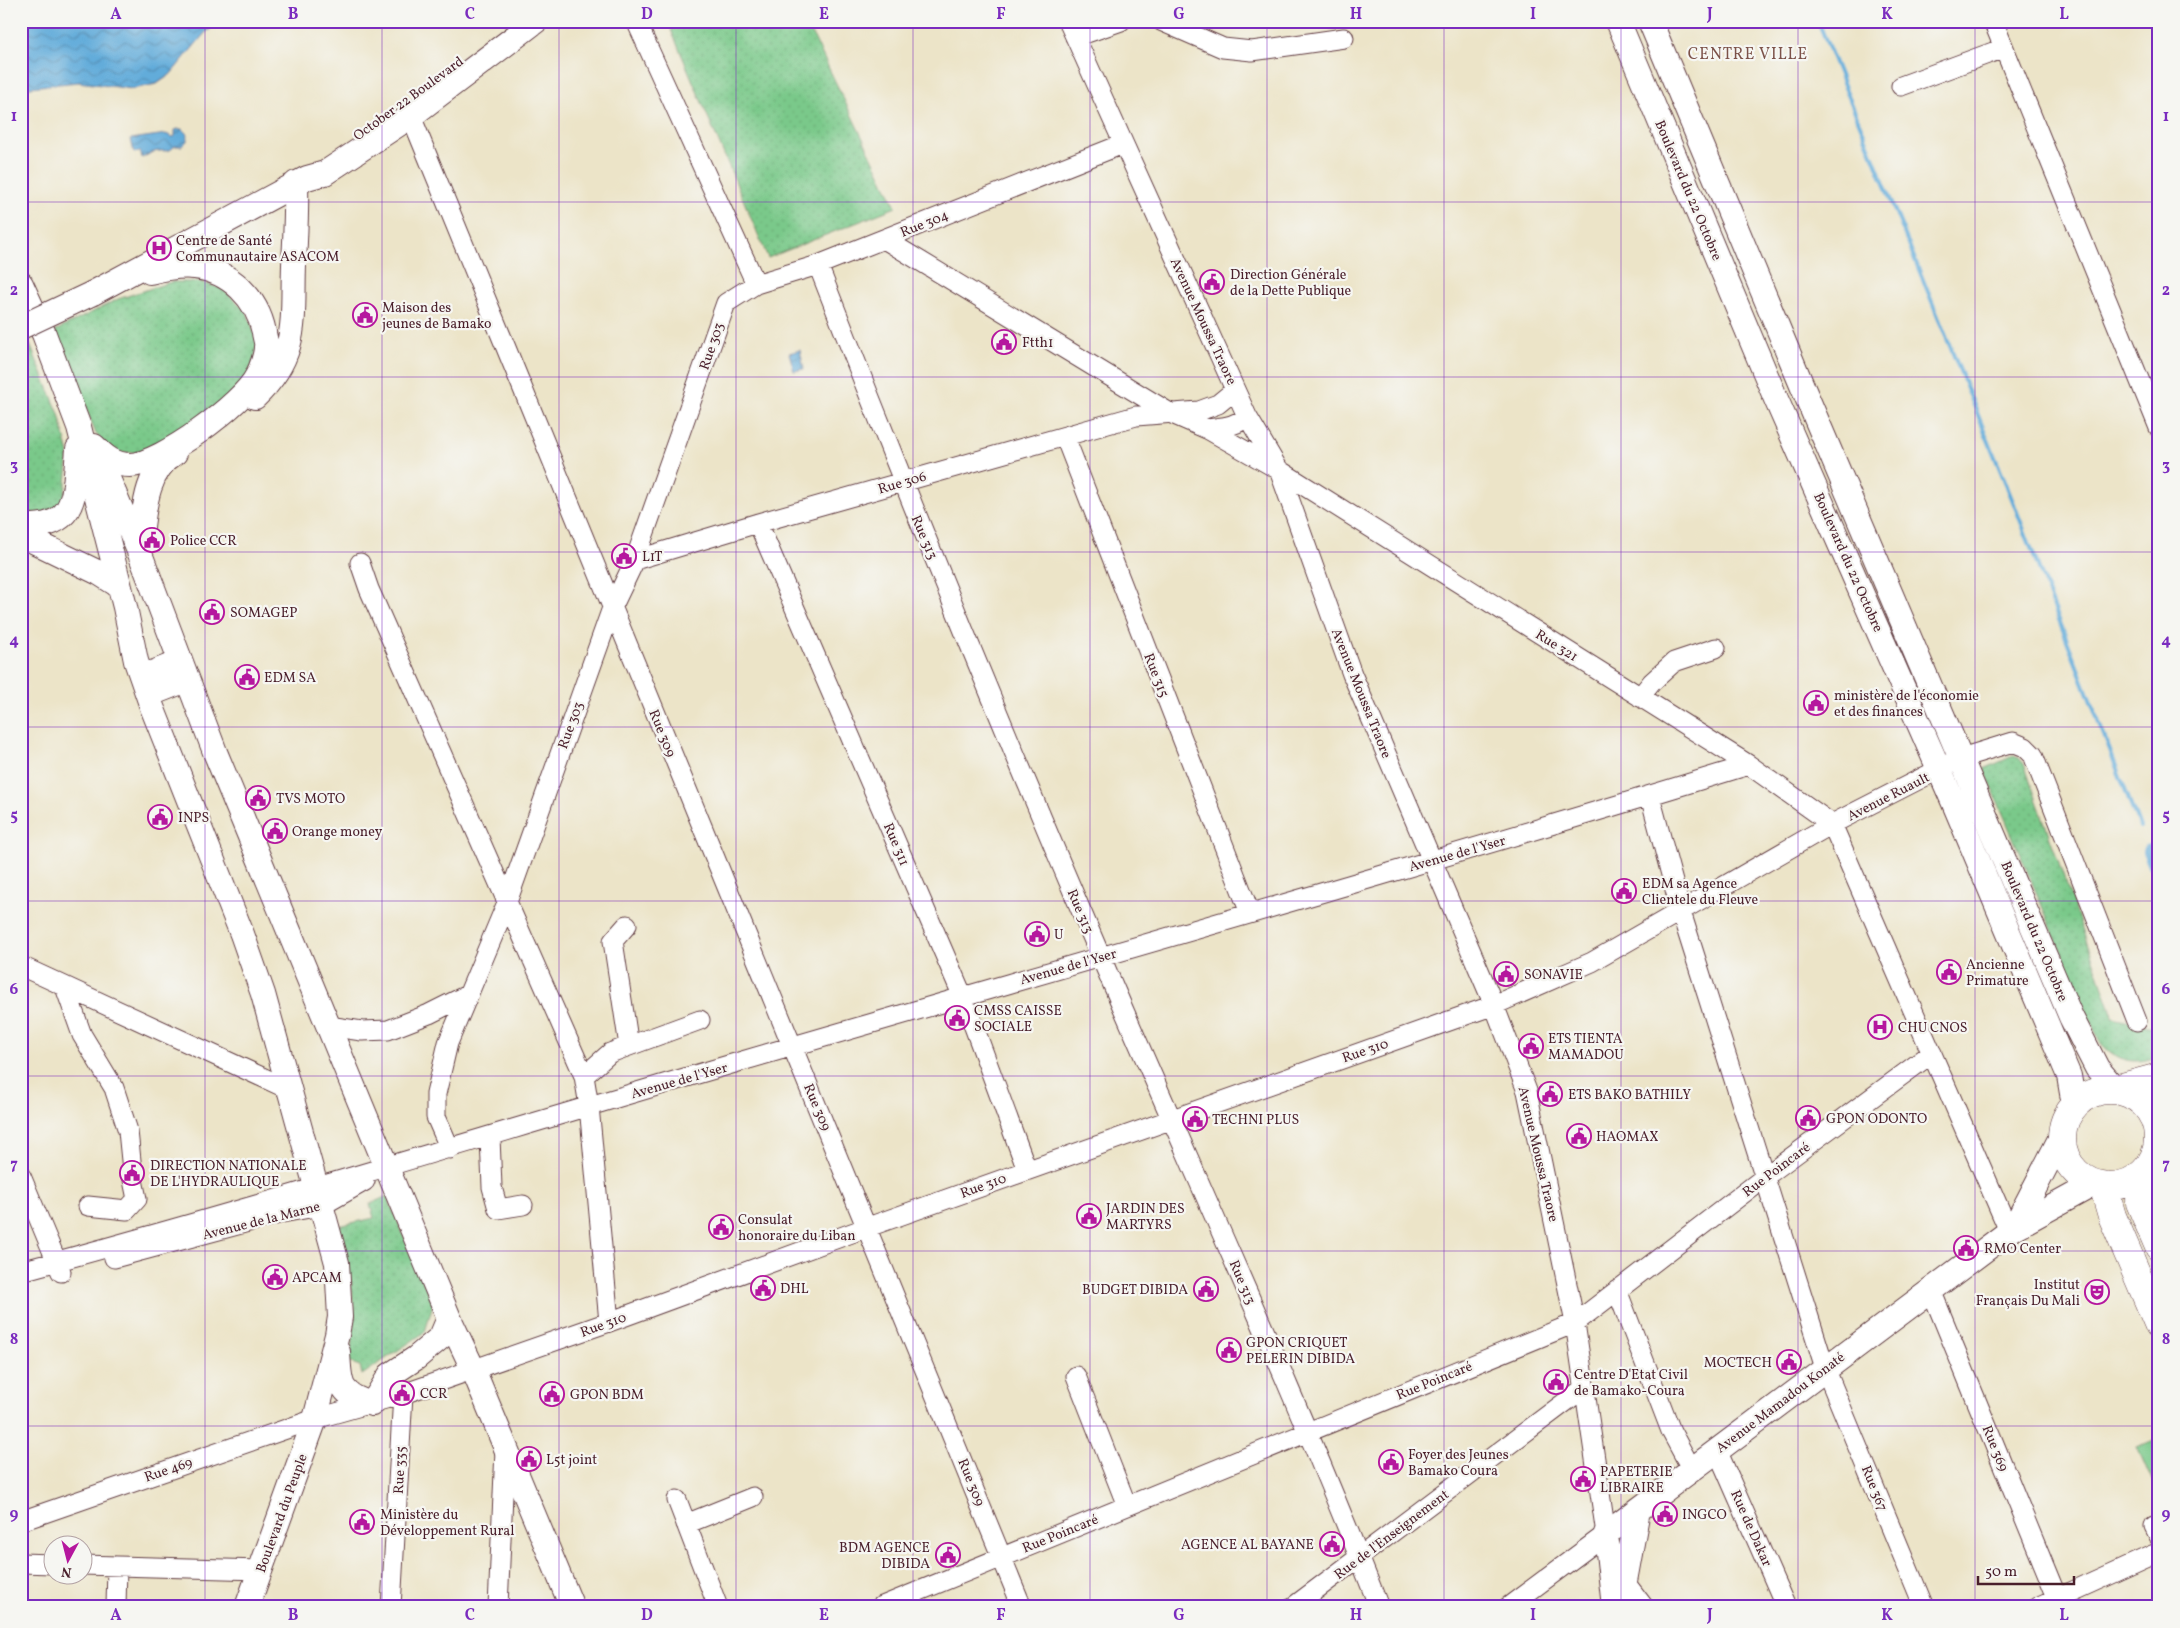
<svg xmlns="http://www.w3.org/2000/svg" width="2180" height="1628" font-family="Vollkorn,serif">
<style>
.green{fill:#7ac98a;stroke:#62745a}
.park{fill:url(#park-dots);stroke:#62745a}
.water{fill:url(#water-waves);stroke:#566682}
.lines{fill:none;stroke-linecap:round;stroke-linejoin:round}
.stream{stroke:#62acda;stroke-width:4}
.canal{stroke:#62acda;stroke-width:14}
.minor-casing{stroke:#623d43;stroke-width:21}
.major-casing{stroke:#623d43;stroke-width:26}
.highway-casing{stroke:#623d43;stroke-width:29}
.minor{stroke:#fff;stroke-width:19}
.major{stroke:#fff;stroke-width:24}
.highway{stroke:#fff;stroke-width:28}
.major-bridge-casing{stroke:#623d43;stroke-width:26;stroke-linecap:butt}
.major-bridge{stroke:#fff;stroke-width:24}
.grid{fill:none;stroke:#7b2cbf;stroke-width:1;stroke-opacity:0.55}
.labels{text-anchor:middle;stroke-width:4.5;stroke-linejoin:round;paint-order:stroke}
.street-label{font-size:14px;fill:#4a1f2b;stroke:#f6f6f2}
.poi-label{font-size:14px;fill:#4a1f2b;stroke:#f6f6f2;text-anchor:start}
.quarter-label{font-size:16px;letter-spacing:1px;fill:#7c5249;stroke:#f6f6f2}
.neatline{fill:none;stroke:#7b2cbf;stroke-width:2}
.grid-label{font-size:16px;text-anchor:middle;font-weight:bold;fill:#7b2cbf}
</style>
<defs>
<pattern id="park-dots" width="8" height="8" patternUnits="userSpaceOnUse" patternTransform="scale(1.25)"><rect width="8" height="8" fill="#7ac98a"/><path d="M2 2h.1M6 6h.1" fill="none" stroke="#6bac77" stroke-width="1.8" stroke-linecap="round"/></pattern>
<pattern id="water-waves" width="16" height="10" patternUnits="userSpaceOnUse" patternTransform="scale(1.25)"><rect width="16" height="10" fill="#62acda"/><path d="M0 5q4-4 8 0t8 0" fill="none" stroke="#538bb1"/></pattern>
</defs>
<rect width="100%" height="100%" fill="#f6f6f2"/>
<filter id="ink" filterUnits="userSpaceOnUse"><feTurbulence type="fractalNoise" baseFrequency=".02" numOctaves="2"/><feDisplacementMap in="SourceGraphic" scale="10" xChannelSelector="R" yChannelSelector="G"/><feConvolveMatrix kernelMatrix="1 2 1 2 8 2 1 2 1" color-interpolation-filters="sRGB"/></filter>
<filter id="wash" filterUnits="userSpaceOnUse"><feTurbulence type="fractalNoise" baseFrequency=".0096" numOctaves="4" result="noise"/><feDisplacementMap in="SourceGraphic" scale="20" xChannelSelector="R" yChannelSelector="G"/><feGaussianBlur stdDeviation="1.12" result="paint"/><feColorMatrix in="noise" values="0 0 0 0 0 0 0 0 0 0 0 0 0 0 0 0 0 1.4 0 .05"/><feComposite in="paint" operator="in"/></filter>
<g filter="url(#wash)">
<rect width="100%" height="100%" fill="#ece4c8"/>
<path class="green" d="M2159 1438V1497L2137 1447Z"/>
<path class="park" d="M689 21H806L896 207 768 258 671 30Z
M171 282H200L223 289 247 312 258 344 250 376 232 394 149 452 120 453 106 445 96 434 55 331 118 299Z
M28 340 59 414 69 454 64 503 53 517H21V343Z
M2013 756 2019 758 2024 764 2111 1010 2112 1018 2153 1027 2159 1040V1056C2135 1066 2115 1061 2099 1041L1984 769Z
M387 1196 433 1304 425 1332 362 1375 360 1366 348 1362C361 1308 350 1278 338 1226L374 1218 370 1204Z"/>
<path class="water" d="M21 21H222L205 33 170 75 157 84 132 89 78 82 21 88Z
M178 129H182L187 134V141L182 146H175C168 154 163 149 154 152 150 153 146 156 142 158L140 151 134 153 131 139 166 134 173 137 175 136V130Z
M800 350 804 369 794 371 789 353Z"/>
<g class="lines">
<path class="stream" d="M1818 21 2012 499 2140 828"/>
<path class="canal" d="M2149 851 2154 863"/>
</g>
</g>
<g filter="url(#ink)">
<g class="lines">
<defs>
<path id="minor" d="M636 21 756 284
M1068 21 1247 416 1279 470 1352 674 1494 1005 1527 1091 1575 1323 1606 1534 1508 1607
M1161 21 1223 48 1252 51 1344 38
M1993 21 2159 428
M1075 37 1121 21
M1901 86 2004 48
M411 116C614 613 820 1109 1022 1607
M884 239 1170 413 1207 429 1279 470 1749 765 1832 824
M818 265C908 497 1002 727 1100 955 1193 1172 1293 1387 1379 1607
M1207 429C1222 427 1236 427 1247 416
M1065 437 1250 913
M758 523 963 997 1027 1170
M635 560 758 523 1136 416 1199 411 1218 404 1235 390
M360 563 369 589 584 1076 589 1106 609 1322
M1640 697 1652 682 1674 662 1716 648
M1650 796 1681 912 1825 1368 1924 1607
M1832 824 2009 1231
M627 925 613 941 629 1046
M21 966 290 1090
M65 987 82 1035 114 1088 128 1131 133 1180 137 1199 127 1210 88 1206
M328 1026 362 1031 388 1030 429 1014 469 994
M584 1076 610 1053 700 1020
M490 1137 492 1187 498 1209 523 1205
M450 1149 436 1117V1094L448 1043 506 905 612 608 635 560 726 303 756 284 818 265 1123 144
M21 1176 61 1272
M114 1258 282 1213 321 1206 365 1181
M21 1271C263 1206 502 1131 742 1061 1078 963 1414 868 1749 765
M1617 1290 1671 1431 1692 1470
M1931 1290 2061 1607
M1076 1376 1127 1506
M1717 1450 1786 1607
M677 1500 718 1607
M21 1521 315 1419 403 1394 609 1322 868 1227 1494 1005 1592 962 1832 824 1961 758 2013 742 2025 747 2033 755 2137 1021
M686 1524 753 1497
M2154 1526 2159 1536
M21 1563 52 1564
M82 1565 260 1570
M1618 1573 1644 1607
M116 1607 117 1566
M391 1607 403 1394
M498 1607 505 1450
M880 1607 1575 1323 1766 1176 1932 1053
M1293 1607 1584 1388
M2038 1607 2159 1552"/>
<path id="major" d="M1618 21 1776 399 1953 801 2069 1076 2074 1105
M1650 21 1803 388 2071 1017 2097 1068 2115 1089
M21 284 44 334 79 427 125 607 136 661 152 707 242 934 263 994 337 1263 340 1317 337 1335 315 1419 247 1607
M93 293 307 178 325 173 411 116 536 21
M255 397C300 354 292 320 294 265 295 238 297 211 296 183
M94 446C105 457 114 465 130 465 160 465 244 403 257 376 261 369 266 355 266 347 267 342 264 336 264 332 257 298 230 271 195 267 179 265 165 268 150 272
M98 455 139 551 215 752 449 1318 473 1369 572 1607
M21 526C79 529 74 493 78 449
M21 535 99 573 118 585
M139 551C144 518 143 472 175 453
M142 677 180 662
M148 695 186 680
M2014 1228 2061 1137
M338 1352C340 1384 338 1394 372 1404L390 1375 416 1358 441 1337 449 1318
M1618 1601 1625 1581 1638 1510
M1614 1607 1606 1534 2014 1228 2094 1184"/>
<path id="highway" d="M2115 1089 2159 1077
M2062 1138a48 48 0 1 1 96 0a48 48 0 1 1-96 0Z
M2141 1175 2140 1203 2159 1247
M2103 1185 2112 1216 2159 1326"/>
</defs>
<use href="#minor" class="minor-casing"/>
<use href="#major" class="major-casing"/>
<use href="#highway" class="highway-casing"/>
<use href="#minor" class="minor"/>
<use href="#major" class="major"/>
<use href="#highway" class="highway"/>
<defs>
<path id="major-bridge" d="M21 327 93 293"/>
</defs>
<use href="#major-bridge" class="major-bridge-casing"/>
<use href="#major-bridge" class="major-bridge"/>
</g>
</g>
<path class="grid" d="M205 21V1607M382 21V1607M559 21V1607M736 21V1607M913 21V1607M1090 21V1607M1267 21V1607M1444 21V1607M1621 21V1607M1798 21V1607M1975 21V1607M21 202H2159M21 377H2159M21 552H2159M21 727H2159M21 901H2159M21 1076H2159M21 1251H2159M21 1426H2159"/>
<defs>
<symbol id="hospital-ring" viewBox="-11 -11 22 22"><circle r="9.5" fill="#f6f6f2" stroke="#b5179e" stroke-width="1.5"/><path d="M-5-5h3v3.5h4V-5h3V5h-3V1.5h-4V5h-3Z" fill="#b5179e"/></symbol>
<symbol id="civic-ring" viewBox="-11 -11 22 22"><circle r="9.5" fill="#f6f6f2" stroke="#b5179e" stroke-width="1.5"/><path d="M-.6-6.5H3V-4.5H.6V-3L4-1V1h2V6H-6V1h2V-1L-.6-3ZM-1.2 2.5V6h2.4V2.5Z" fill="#b5179e"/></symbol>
<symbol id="theatre-ring" viewBox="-11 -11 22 22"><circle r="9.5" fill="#f6f6f2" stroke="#b5179e" stroke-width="1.5"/><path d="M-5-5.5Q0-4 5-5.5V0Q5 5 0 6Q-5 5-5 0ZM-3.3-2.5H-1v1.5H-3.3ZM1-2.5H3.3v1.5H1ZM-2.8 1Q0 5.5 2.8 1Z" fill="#b5179e"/></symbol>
</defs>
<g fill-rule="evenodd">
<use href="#hospital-ring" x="145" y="234" width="28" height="28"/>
<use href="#civic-ring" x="1198" y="268" width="28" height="28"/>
<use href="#civic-ring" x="351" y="301" width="28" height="28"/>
<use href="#civic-ring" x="990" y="328" width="28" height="28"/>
<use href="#civic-ring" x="138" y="526" width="28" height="28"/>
<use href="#civic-ring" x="610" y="542" width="28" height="28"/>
<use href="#civic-ring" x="198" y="598" width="28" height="28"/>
<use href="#civic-ring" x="233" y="663" width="28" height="28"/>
<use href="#civic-ring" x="1802" y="689" width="28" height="28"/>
<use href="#civic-ring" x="244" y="784" width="28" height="28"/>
<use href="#civic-ring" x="146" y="803" width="28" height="28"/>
<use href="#civic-ring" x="261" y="817" width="28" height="28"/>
<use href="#civic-ring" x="1610" y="877" width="28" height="28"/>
<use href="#civic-ring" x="1023" y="920" width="28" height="28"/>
<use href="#civic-ring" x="1935" y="958" width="28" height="28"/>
<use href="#civic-ring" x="1492" y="960" width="28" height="28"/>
<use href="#civic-ring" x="943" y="1004" width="28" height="28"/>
<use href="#hospital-ring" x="1866" y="1013" width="28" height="28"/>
<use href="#civic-ring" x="1517" y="1032" width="28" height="28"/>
<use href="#civic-ring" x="1536" y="1080" width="28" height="28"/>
<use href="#civic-ring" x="1794" y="1104" width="28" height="28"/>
<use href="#civic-ring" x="1181" y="1105" width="28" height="28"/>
<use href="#civic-ring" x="1565" y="1122" width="28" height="28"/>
<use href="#civic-ring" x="118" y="1159" width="28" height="28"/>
<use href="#civic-ring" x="1075" y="1202" width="28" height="28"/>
<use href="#civic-ring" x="707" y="1213" width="28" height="28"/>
<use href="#civic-ring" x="1952" y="1234" width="28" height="28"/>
<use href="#civic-ring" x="261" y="1263" width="28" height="28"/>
<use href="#civic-ring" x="749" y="1274" width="28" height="28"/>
<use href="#civic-ring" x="1192" y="1275" width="28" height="28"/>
<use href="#theatre-ring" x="2083" y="1278" width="28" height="28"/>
<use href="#civic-ring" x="1215" y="1336" width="28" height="28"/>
<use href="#civic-ring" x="1775" y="1348" width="28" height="28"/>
<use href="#civic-ring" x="1542" y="1368" width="28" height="28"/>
<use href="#civic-ring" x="388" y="1379" width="28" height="28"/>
<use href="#civic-ring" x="538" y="1380" width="28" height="28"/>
<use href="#civic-ring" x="515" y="1445" width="28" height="28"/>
<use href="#civic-ring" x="1377" y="1448" width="28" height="28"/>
<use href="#civic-ring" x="1569" y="1465" width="28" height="28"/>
<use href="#civic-ring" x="1651" y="1500" width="28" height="28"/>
<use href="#civic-ring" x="348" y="1508" width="28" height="28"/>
<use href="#civic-ring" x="1318" y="1530" width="28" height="28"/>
<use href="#civic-ring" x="934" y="1541" width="28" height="28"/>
</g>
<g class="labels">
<g class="street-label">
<text transform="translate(408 98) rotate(-36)" y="5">October 22 Boulevard</text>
<text transform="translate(1689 190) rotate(67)" y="5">Boulevard du 22 Octobre</text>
<text transform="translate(924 223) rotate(-22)" y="5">Rue 304</text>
<text transform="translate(1204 321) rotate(65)" y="5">Avenue Moussa Traore</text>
<text transform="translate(711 346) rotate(-71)" y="5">Rue 303</text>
<text transform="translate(902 482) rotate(-16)" y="5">Rue 306</text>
<text transform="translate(925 537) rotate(67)" y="5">Rue 313</text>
<text transform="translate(1849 562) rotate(66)" y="5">Boulevard du 22 Octobre</text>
<text transform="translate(1557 645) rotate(32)" y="5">Rue 321</text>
<text transform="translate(1157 675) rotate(69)" y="5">Rue 315</text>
<text transform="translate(1362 693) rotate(68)" y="5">Avenue Moussa Traore</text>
<text transform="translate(570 725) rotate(-70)" y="5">Rue 303</text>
<text transform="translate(663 733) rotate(68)" y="5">Rue 309</text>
<text transform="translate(1888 796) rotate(-27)" y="5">Avenue Ruault</text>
<text transform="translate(897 844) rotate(67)" y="5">Rue 311</text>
<text transform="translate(1457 853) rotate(-16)" y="5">Avenue de l'Yser</text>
<text transform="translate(1081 911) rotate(67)" y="5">Rue 313</text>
<text transform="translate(2035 931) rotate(67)" y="5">Boulevard du 22 Octobre</text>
<text transform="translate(1068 966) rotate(-16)" y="5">Avenue de l'Yser</text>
<text transform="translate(1365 1050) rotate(-19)" y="5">Rue 310</text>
<text transform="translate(679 1080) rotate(-16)" y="5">Avenue de l'Yser</text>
<text transform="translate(818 1107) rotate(67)" y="5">Rue 309</text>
<text transform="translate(1539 1154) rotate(77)" y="5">Avenue Moussa Traore</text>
<text transform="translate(1776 1169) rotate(-37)" y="5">Rue Poincaré</text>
<text transform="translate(983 1185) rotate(-20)" y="5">Rue 310</text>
<text transform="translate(261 1220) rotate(-14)" y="5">Avenue de la Marne</text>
<text transform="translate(1243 1282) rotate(67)" y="5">Rue 313</text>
<text transform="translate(603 1324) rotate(-20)" y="5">Rue 310</text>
<text transform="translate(1434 1380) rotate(-22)" y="5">Rue Poincaré</text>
<text transform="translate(1780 1402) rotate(-37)" y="5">Avenue Mamadou Konaté</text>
<text transform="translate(1996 1448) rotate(68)" y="5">Rue 369</text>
<text transform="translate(168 1469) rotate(-19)" y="5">Rue 469</text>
<text transform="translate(399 1470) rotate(-87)" y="5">Rue 335</text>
<text transform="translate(972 1482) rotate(68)" y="5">Rue 309</text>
<text transform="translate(1875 1488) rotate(68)" y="5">Rue 367</text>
<text transform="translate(281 1513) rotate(-70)" y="5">Boulevard du Peuple</text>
<text transform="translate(1752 1528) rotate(66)" y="5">Rue de Dakar</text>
<text transform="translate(1060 1533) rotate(-22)" y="5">Rue Poincaré</text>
<text transform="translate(1391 1534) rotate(-37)" y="5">Rue de l'Enseignement</text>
</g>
<g class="poi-label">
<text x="176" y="245">Centre de Santé<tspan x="176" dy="16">Communautaire ASACOM</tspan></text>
<text x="1230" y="279">Direction Générale<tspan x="1230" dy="16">de la Dette Publique</tspan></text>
<text x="382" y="312">Maison des<tspan x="382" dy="16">jeunes de Bamako</tspan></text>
<text x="1022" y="347">Ftth1</text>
<text x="170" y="545">Police CCR</text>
<text x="642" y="561">L1T</text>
<text x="230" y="617">SOMAGEP</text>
<text x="264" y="682">EDM SA</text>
<text x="1834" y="700">ministère de l'économie<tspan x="1834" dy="16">et des finances</tspan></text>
<text x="276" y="803">TVS MOTO</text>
<text x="178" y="822">INPS</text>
<text x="292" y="836">Orange money</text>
<text x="1642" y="888">EDM sa Agence<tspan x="1642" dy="16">Clientele du Fleuve</tspan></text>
<text x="1054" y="939">U</text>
<text x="1966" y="969">Ancienne<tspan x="1966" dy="16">Primature</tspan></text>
<text x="1524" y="979">SONAVIE</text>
<text x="974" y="1015">CMSS CAISSE<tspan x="974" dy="16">SOCIALE</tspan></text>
<text x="1898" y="1032">CHU CNOS</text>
<text x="1548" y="1043">ETS TIENTA<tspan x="1548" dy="16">MAMADOU</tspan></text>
<text x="1568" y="1099">ETS BAKO BATHILY</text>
<text x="1826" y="1123">GPON ODONTO</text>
<text x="1212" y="1124">TECHNI PLUS</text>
<text x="1596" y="1141">HAOMAX</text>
<text x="150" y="1170">DIRECTION NATIONALE<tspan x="150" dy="16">DE L'HYDRAULIQUE</tspan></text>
<text x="1106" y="1213">JARDIN DES<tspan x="1106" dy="16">MARTYRS</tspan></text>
<text x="738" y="1224">Consulat<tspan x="738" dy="16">honoraire du Liban</tspan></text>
<text x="1984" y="1253">RMO Center</text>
<text x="292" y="1282">APCAM</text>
<text x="2080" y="1289" text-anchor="end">Institut<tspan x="2080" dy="16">Français Du Mali</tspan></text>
<text x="780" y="1293">DHL</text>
<text x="1188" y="1294" text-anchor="end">BUDGET DIBIDA</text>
<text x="1246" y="1347">GPON CRIQUET<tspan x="1246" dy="16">PELERIN DIBIDA</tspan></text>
<text x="1772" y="1367" text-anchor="end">MOCTECH</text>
<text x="1574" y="1379">Centre D'Etat Civil<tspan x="1574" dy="16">de Bamako-Coura</tspan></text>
<text x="420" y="1398">CCR</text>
<text x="570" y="1399">GPON BDM</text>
<text x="1408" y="1459">Foyer des Jeunes<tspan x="1408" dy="16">Bamako Coura</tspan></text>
<text x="546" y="1464">L5t joint</text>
<text x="1600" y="1476">PAPETERIE<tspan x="1600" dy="16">LIBRAIRE</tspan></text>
<text x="380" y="1519">Ministère du<tspan x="380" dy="16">Développement Rural</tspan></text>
<text x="1682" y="1519">INGCO</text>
<text x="1314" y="1549" text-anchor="end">AGENCE AL BAYANE</text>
<text x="930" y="1552" text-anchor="end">BDM AGENCE<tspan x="930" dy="16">DIBIDA</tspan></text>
</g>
<g class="quarter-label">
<text x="1748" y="59">CENTRE VILLE</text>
</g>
</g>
<rect width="2180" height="1628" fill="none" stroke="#f6f6f2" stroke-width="55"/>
<g transform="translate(68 1560) rotate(187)"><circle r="24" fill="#f6f6f2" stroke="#b1a0a2"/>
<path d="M0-4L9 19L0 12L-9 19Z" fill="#b5179e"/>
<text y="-8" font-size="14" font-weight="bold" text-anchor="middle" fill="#4a1f2b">N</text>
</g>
<path d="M1978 1576v8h96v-8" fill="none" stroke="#4a1f2b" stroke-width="2.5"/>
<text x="1985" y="1576" font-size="15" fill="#4a1f2b" stroke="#f6f6f2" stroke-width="4" paint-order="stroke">50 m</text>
<rect x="28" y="28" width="2124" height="1572" class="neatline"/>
<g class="grid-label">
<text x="116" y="19">A</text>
<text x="293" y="19">B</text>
<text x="470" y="19">C</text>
<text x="647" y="19">D</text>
<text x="824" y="19">E</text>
<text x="1001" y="19">F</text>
<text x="1179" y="19">G</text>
<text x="1356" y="19">H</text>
<text x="1533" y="19">I</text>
<text x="1710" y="19">J</text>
<text x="1887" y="19">K</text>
<text x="2064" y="19">L</text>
<text x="14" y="121">1</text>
<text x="2166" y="121">1</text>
<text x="14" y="295">2</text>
<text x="2166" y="295">2</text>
<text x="14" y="470">3</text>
<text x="2166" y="470">3</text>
<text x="14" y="645">4</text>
<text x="2166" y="645">4</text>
<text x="14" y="820">5</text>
<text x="2166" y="820">5</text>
<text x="14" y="994">6</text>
<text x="2166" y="994">6</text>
<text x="14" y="1169">7</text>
<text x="2166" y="1169">7</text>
<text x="14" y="1344">8</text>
<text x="2166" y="1344">8</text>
<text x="14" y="1519">9</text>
<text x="2166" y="1519">9</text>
<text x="116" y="1620">A</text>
<text x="293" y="1620">B</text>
<text x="470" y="1620">C</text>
<text x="647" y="1620">D</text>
<text x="824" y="1620">E</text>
<text x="1001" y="1620">F</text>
<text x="1179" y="1620">G</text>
<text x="1356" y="1620">H</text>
<text x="1533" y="1620">I</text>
<text x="1710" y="1620">J</text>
<text x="1887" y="1620">K</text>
<text x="2064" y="1620">L</text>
</g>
</svg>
